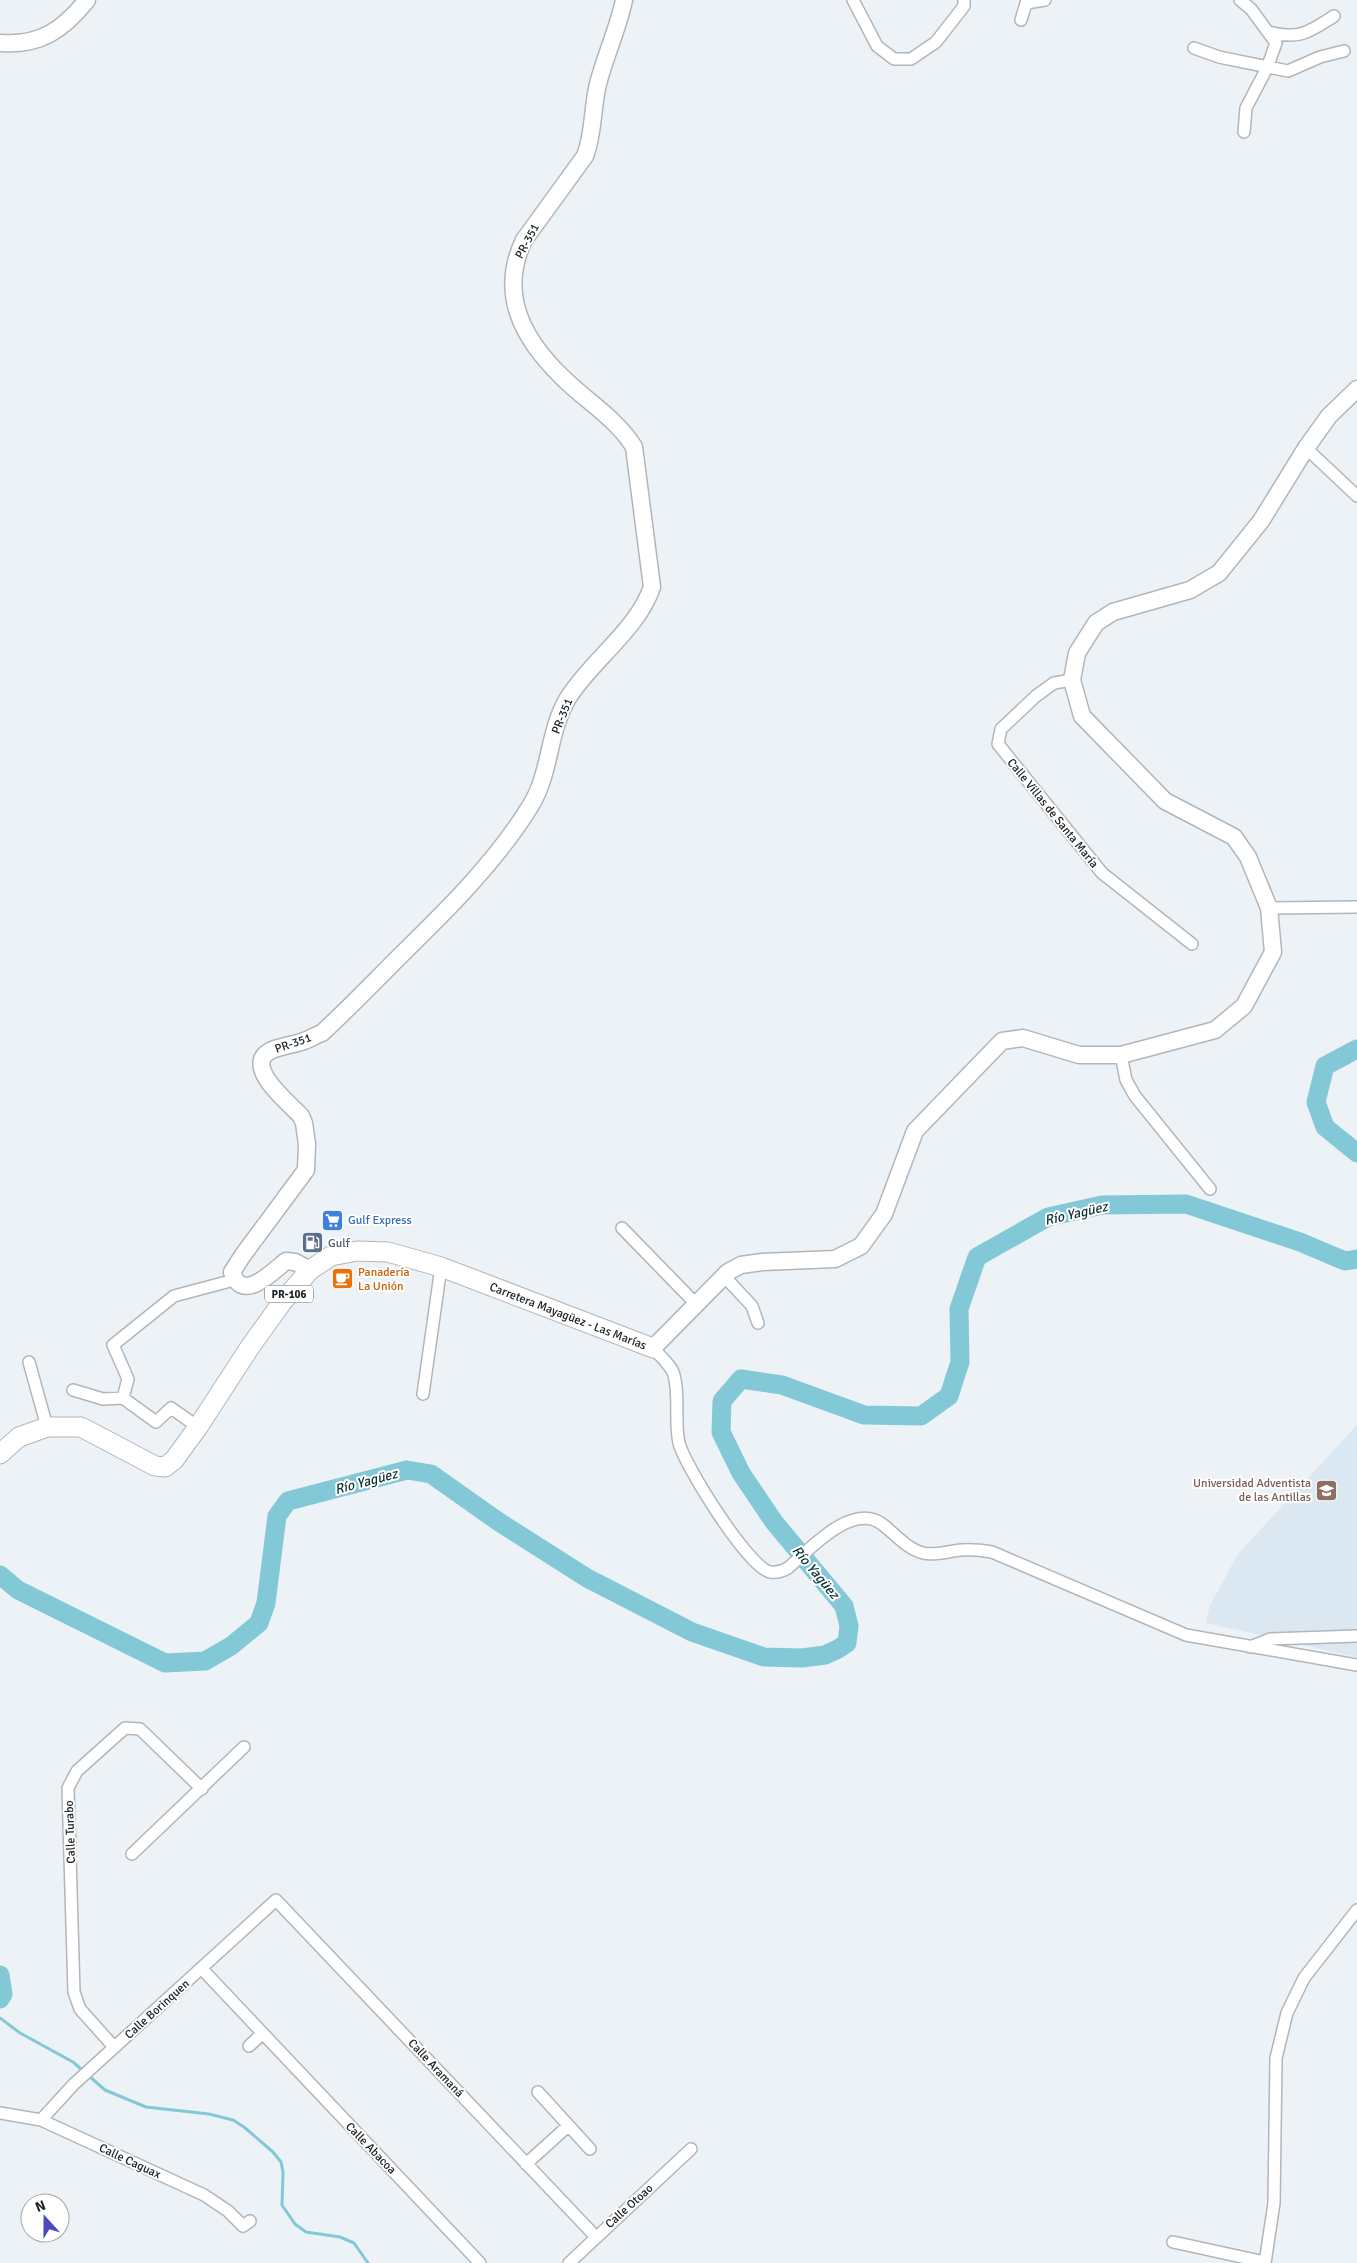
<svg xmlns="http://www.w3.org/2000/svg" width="1357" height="2263" font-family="Signika,sans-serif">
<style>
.built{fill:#dbe7f1}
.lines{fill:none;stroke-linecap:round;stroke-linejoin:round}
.stream{stroke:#83c8d6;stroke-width:3}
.river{stroke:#83c8d6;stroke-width:19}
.street-casing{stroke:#b1b6bb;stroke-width:14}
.secondary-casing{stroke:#b1b6bb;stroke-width:19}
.primary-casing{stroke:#b1b6bb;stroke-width:21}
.street{stroke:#fff;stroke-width:11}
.secondary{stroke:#fff;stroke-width:16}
.primary{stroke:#fff;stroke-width:19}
.labels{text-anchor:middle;stroke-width:4;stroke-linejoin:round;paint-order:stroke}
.shield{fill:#fff;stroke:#636466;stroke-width:1}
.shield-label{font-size:11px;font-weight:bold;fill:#202224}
.street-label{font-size:12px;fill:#202224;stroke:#fff}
.shop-label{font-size:12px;fill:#366cbe;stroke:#fff;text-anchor:start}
.service-label{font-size:12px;fill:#4e5e75;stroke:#fff;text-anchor:start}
.food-label{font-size:12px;fill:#c56008;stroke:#fff;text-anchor:start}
.education-label{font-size:12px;fill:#785e54;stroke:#fff;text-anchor:end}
.water-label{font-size:14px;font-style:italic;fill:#0e3137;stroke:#fff}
</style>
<rect width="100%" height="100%" fill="#edf2f7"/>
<path class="built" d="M1357 1425V1657L1206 1623 1210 1605 1238 1554Z"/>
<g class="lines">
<path class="stream" d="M0 2018 20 2033 73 2062 105 2090 146 2107 209 2114 233 2120 244 2127 273 2152 281 2162 283 2172 282 2205 295 2224 306 2232 340 2237 354 2243 368 2263"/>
<path class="river" d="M1357 1049 1325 1066 1316 1102 1325 1127 1357 1153
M0 1575 18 1590 165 1663 205 1661 231 1646 259 1623 266 1603 277 1516 288 1501 407 1470 431 1474 499 1522 587 1578 692 1632 764 1657 802 1658 825 1655 838 1649 847 1643 849 1626 844 1606 774 1522 741 1473 721 1432 722 1401 741 1379 782 1385 864 1415 921 1416 949 1396 960 1362 959 1309 977 1257 1048 1217 1102 1205 1186 1204 1300 1242 1345 1261 1357 1259
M0 1975 3 1994 0 1999"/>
<defs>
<path id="street" d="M853 0 877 46 894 59H911L936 42 964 6V0
M1240 0 1251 9 1276 43 1267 68 1246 108 1244 132
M1026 3 1045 0
M1021 20 1027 0
M1269 32C1300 40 1309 32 1334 16
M1194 48 1219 57 1288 71 1320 57 1344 51
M1306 448 1357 496
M1072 680 1054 683 1036 696 1001 729 998 744 1102 873 1192 944
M1269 908 1357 907
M1121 1055 1126 1080 1135 1096 1210 1189
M622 1228 696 1304
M724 1276 752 1306 758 1323
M653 1348C659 1355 672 1366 674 1375 680 1397 674 1421 679 1443 685 1466 748 1567 770 1572 776 1573 783 1571 788 1568 810 1549 852 1502 882 1524 894 1533 907 1549 923 1553 935 1556 949 1551 961 1550 972 1549 981 1550 992 1552L1186 1635 1357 1665
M29 1362 47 1427
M73 1390 103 1399 123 1398 156 1422 171 1408 198 1427
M423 1394 441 1267
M123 1398 128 1379 113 1345 174 1296 234 1280
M1250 1647 1270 1639 1357 1636
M132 1854 244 1747
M202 1969 480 2263
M249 2046 262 2034
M114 2047 80 2009 74 1992 68 1788 77 1771 125 1728 140 1729 202 1789
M538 2092 590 2149
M0 2113 41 2120 204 2195 228 2211 243 2226 250 2221
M41 2120 74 2084 276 1900 596 2237
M526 2164 568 2126
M1173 2242 1265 2262
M569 2263 691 2149
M1265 2263 1274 2203 1276 2058 1287 2013 1304 1978 1357 1910"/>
<path id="secondary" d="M0 43C40 46 63 30 87 0
M310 1270 295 1262 286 1261C272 1272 242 1304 232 1272L243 1255 306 1170 307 1144 304 1123 301 1116C290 1104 242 1066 270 1051 280 1046 293 1045 304 1041 310 1039 316 1035 322 1033 349 1008 374 982 400 956 447 910 496 862 531 805 551 772 548 731 568 698 591 661 638 629 652 587L634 447C616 418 586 401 562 377 523 339 498 294 524 240L585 156C594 133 592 108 598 84 605 56 618 29 624 0
M653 1348 728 1272 741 1265 762 1262 835 1259 861 1246 884 1214 915 1131 1002 1041 1023 1038 1079 1055H1121L1215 1030 1244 1006 1273 952 1269 908 1248 857 1234 837 1165 801 1082 716 1072 680 1077 653 1096 623 1113 612 1190 590 1219 573 1261 521 1306 448 1329 416 1357 389"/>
<path id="primary" d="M0 1454 19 1437 47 1427H81L155 1466 165 1467 174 1460 198 1427 250 1347 283 1301 310 1270 331 1256 357 1251 388 1252 441 1267 653 1348"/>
</defs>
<use href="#street" class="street-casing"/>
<use href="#secondary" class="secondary-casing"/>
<use href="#primary" class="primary-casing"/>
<use href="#street" class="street"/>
<use href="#secondary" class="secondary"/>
<use href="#primary" class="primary"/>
</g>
<defs>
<symbol id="supermarket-square" viewBox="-11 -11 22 22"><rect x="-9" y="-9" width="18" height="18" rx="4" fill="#3f7fe0" stroke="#fff"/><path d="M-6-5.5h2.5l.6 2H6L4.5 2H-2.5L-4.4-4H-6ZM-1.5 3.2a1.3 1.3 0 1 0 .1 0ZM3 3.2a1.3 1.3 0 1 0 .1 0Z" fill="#fff"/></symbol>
<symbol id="fuel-square" viewBox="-11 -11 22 22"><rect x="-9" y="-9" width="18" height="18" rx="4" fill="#5c6f8a" stroke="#fff"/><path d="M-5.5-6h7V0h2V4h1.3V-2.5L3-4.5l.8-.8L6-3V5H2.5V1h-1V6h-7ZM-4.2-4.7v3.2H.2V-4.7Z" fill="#fff"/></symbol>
<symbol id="cafe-square" viewBox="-11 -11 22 22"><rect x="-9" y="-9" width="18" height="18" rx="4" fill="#e8710a" stroke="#fff"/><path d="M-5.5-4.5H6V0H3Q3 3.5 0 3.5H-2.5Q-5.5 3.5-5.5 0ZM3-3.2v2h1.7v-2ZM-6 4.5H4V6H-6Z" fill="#fff"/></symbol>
<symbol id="university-square" viewBox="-11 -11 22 22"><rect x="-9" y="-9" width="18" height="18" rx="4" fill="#8d6e63" stroke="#fff"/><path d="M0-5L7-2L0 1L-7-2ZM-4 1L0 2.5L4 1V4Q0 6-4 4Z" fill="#fff"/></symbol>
</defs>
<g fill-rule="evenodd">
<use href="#supermarket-square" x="320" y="1208" width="25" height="25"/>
<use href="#fuel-square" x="300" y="1230" width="25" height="25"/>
<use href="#cafe-square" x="330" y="1266" width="25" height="25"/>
<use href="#university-square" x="1314" y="1478" width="25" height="25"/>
</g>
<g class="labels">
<rect class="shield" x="265" y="1285.5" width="48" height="17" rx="4"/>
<g class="shield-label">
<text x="289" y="1298">PR-106</text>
</g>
<g class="street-label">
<text transform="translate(527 241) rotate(-62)" y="4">PR-351</text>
<text transform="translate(562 716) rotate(-68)" y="4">PR-351</text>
<text transform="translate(1053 813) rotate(51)" y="4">Calle Villas de Santa María</text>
<text transform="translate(293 1043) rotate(-19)" y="4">PR-351</text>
<text transform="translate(568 1316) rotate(21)" y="4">Carretera Mayagüez - Las Marías</text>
<text transform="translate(70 1832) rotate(-92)" y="4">Calle Turabo</text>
<text transform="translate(157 2009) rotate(-42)" y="4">Calle Borinquen</text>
<text transform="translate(436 2068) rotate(47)" y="4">Calle Aramaná</text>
<text transform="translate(371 2148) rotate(46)" y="4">Calle Abacoa</text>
<text transform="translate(130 2161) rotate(25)" y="4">Calle Caguax</text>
<text transform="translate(629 2206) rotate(-42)" y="4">Calle Otoao</text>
</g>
<g class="shop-label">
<text x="348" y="1224">Gulf Express</text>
</g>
<g class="service-label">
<text x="328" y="1247">Gulf</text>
</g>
<g class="food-label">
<text x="358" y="1276">Panadería<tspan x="358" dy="14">La Unión</tspan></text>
</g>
<g class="education-label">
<text x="1311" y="1487">Universidad Adventista<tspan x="1311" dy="14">de las Antillas</tspan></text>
</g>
<g class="water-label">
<text transform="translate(1076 1213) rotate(-13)" y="5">Río Yagüez</text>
<text transform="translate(366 1481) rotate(-15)" y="5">Río Yagüez</text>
<text transform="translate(816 1572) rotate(50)" y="5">Río Yagüez</text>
</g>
</g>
<g transform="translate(45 2218) rotate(339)"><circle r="24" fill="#ffffff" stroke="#a6a7a7"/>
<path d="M0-4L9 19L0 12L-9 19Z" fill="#4c49bf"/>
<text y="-8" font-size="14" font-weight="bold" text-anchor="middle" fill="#202224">N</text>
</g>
</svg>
